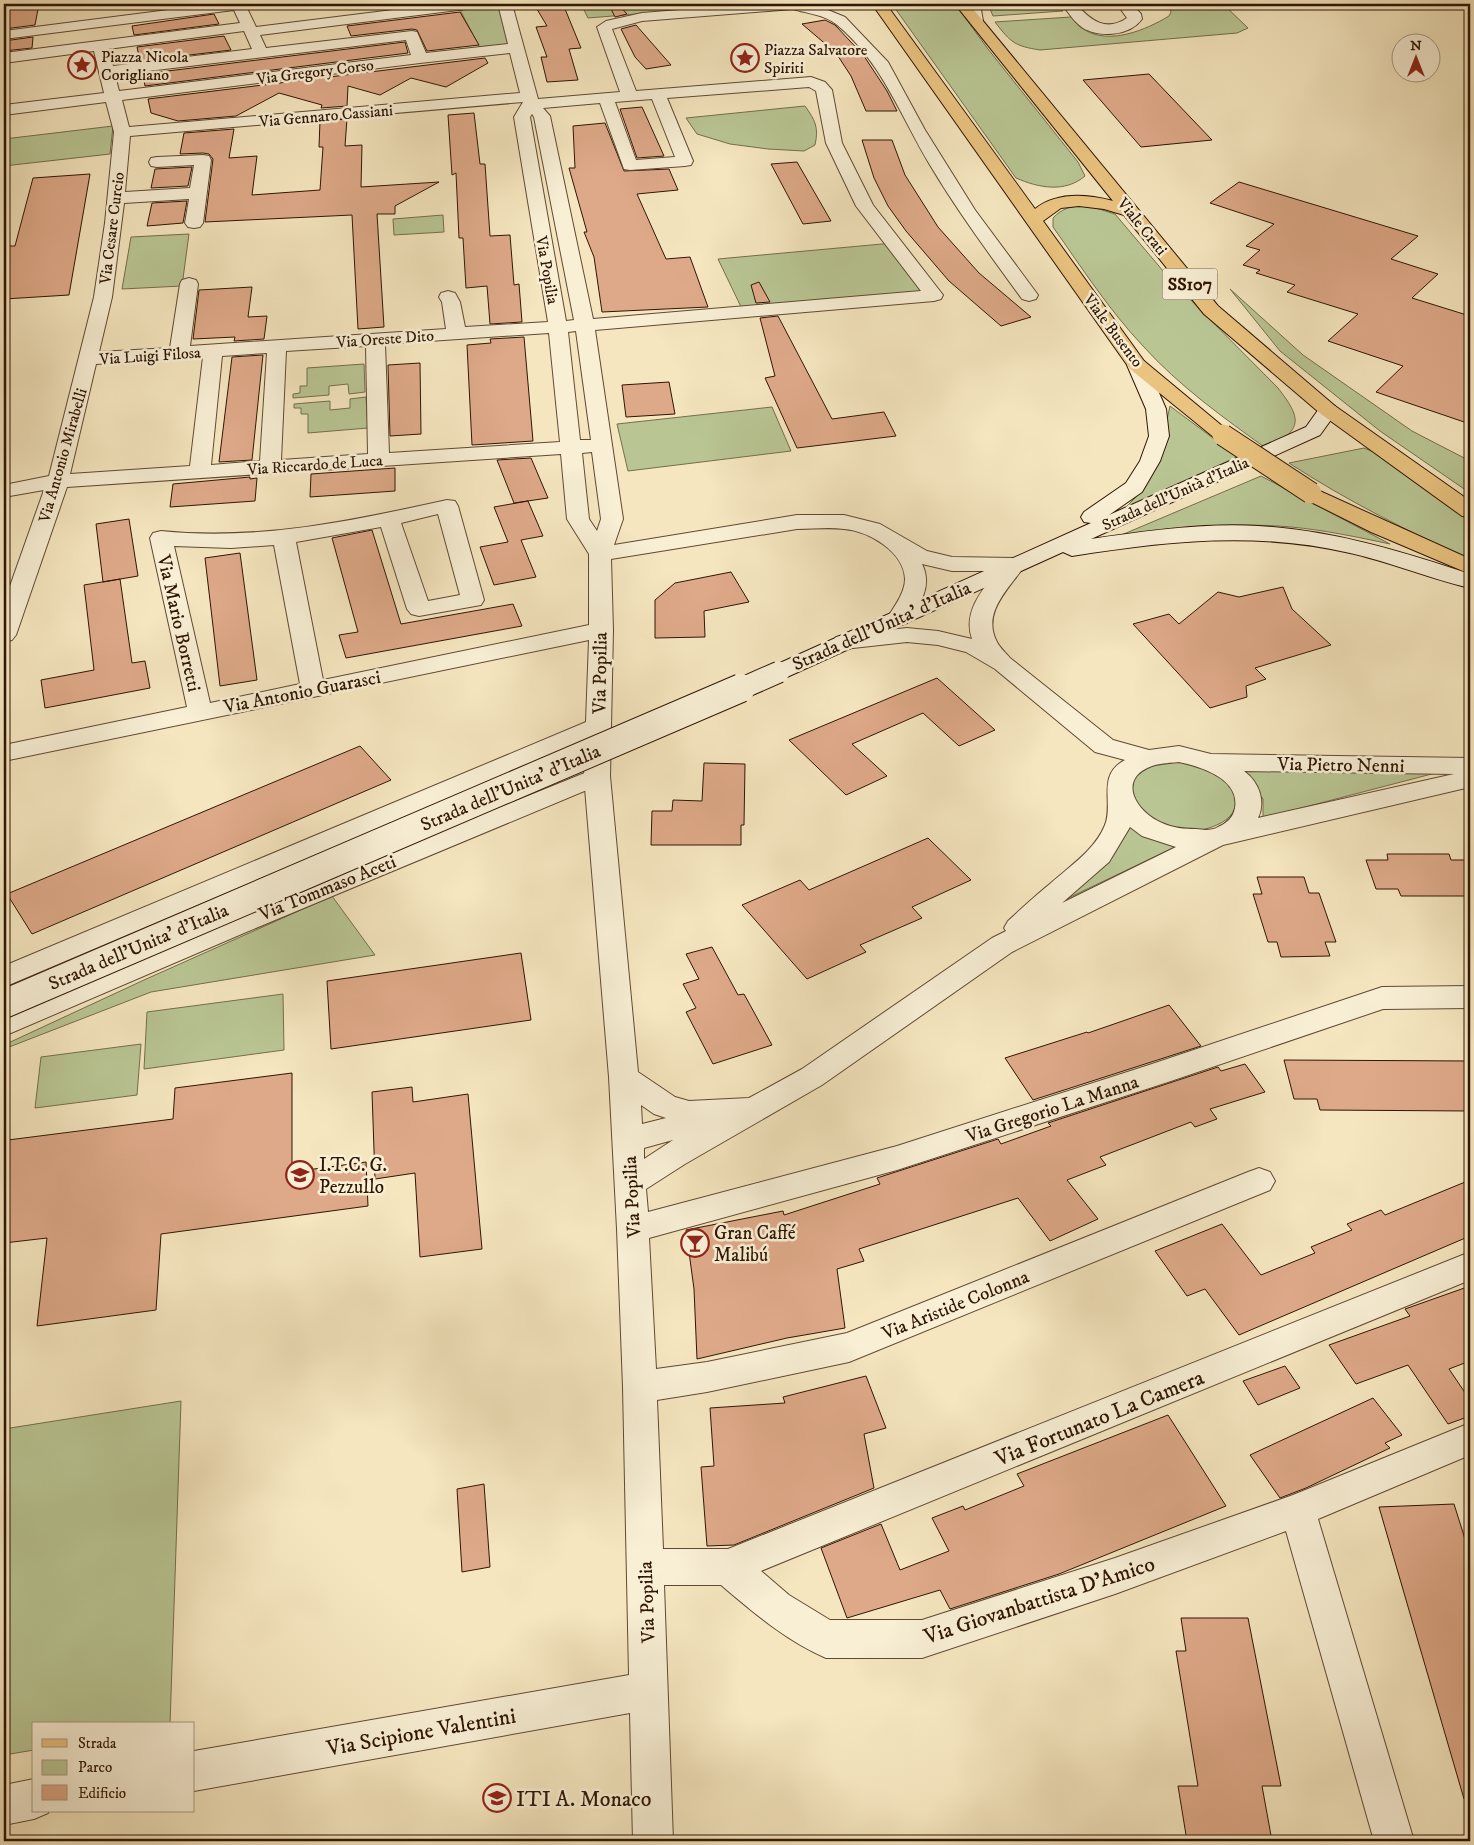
<svg xmlns="http://www.w3.org/2000/svg" width="1474" height="1845" font-family="'IM FELL DW Pica',serif">
<style>
.green{fill:#b9c694;stroke:#746e4c}
.building{fill:#dea989;stroke:#2f1503}
.lines{fill:none;stroke-linecap:round;stroke-linejoin:round}
.minor-casing{stroke:#604932;stroke-width:2}
.tertiary-casing{stroke:#604932;stroke-width:2}
.secondary-casing{stroke:#2f1503;stroke-width:2}
.primary-casing{stroke:#2f1503;stroke-width:2}
.minor{fill:#f8efd5;fill-rule:evenodd}
.tertiary{fill:#f8efd5;fill-rule:evenodd}
.secondary{fill:#f8efd5;fill-rule:evenodd}
.primary{fill:#eac380;fill-rule:evenodd}
.rail{stroke:#2f1503;stroke-width:2.5;stroke-dasharray:5 5;stroke-linecap:butt}
.secondary-bridge-far1-casing{stroke:#2f1503;stroke-width:23;stroke-linecap:butt}
.secondary-bridge-casing{stroke:#2f1503;stroke-width:30;stroke-linecap:butt}
.primary-bridge-casing{stroke:#2f1503;stroke-width:23;stroke-linecap:butt}
.secondary-bridge-far1{stroke:#f8efd5;stroke-width:21}
.secondary-bridge{stroke:#f8efd5;stroke-width:28}
.primary-bridge{stroke:#eac380;stroke-width:21}
.labels{text-anchor:middle;stroke-width:5;stroke-linejoin:round;paint-order:stroke}
.far-poi-label{font-size:16px;fill:#2f1503;stroke:#f8efd5;text-anchor:start}
.far-street-label{font-size:16px;fill:#2f1503;stroke:#f8efd5}
.shield{fill:#f8efd5;stroke:#6b5642;stroke-width:1}
.shield-label{font-size:18px;font-weight:bold;fill:#2f1503}
.street-label{font-size:19px;fill:#2f1503;stroke:#f8efd5}
.poi-label{font-size:19px;fill:#2f1503;stroke:#f8efd5;text-anchor:start}
.near-street-label{font-size:22px;fill:#2f1503;stroke:#f8efd5}
.near-poi-label{font-size:22px;fill:#2f1503;stroke:#f8efd5;text-anchor:start}
</style>
<rect width="100%" height="100%" fill="#f5e6bf"/>
<filter id="stains"><feTurbulence type="fractalNoise" baseFrequency=".004" numOctaves="4"/><feColorMatrix values="0 0 0 0 .2 0 0 0 0 .09 0 0 0 0 .02 0 0 0 .5 -.17"/></filter>
<radialGradient id="worn" r=".72"><stop offset=".6" stop-color="#630" stop-opacity="0"/><stop offset="1" stop-color="#630" stop-opacity=".3"/></radialGradient>
<path class="green" d="M457 4H505L517 48H480Z
M581 4H761L588 18Z
M892 4H955L988 49 1078 162 1085 176C1065 193 1039 188 1016 178Z
M988 4H1057L1063 11 993 16Z
M1169 4H1223L1248 28 1237 33 1040 50C1015 46 1011 43 995 22L1071 17C1075 22 1079 27 1085 30 1110 45 1146 30 1169 16L1171 12Z
M805 106C815 120 819 127 815 145L804 151 768 149 730 144 697 134 686 118Z
M113 126 110 154 4 166V139Z
M1086 205 1115 214 1169 278 1278 388C1302 419 1303 429 1267 449 1224 418 1179 386 1143 346 1109 310 1082 268 1053 227V218C1062 208 1072 206 1086 205Z
M443 215 444 232 394 235 393 219Z
M189 234 182 286 122 289 131 237Z
M893 243 934 295 743 311 718 259Z
M1230 289 1303 355 1412 431 1470 461V493L1380 431 1280 351Z
M364 364 365 392 349 394 348 384 329 386V395L293 398V394L300 393V386H307V368Z
M366 397 368 428 308 433V414H301V408H294V404L330 401V410L350 408V399Z
M1170 406 1241 459 1124 509 1144 489 1157 465Z
M772 407 791 451 628 471 617 424Z
M1364 448 1381 455 1470 521V560C1408 531 1347 501 1289 463Z
M1261 476 1390 544C1357 537 1324 530 1291 527 1234 522 1175 528 1119 536Z
M1169 761C1181 762 1193 761 1203 766 1235 782 1254 813 1209 828 1159 845 1086 779 1169 761Z
M1242 770H1447L1263 818V799Z
M1131 826 1177 846 1060 902 1112 858Z
M332 896 375 955 151 992 4 1049V1045L144 980Z
M283 994 284 1050 144 1069 147 1012Z
M141 1044 137 1095 35 1108 41 1057Z
M181 1401 170 1724H34V1750L4 1755V1429Z"/>
<path class="building" d="M4 4H39L35 25 4 29Z
M534 4H563L581 48 569 49 578 80 547 82 541 57H547L536 27 547 26Z
M611 4H618L627 14 615 17 609 5Z
M460 12 479 45 427 51 417 30 412 29 351 36 347 26Z
M214 14 219 24 134 35 132 26Z
M825 20 835 25 864 56 887 91 897 111H866L851 76 836 53 802 24Z
M636 25 671 65 646 69 635 57 621 29Z
M224 36 231 50 140 61 137 47Z
M33 37 32 48 4 51V41Z
M405 42 408 53 145 86 143 74Z
M485 58 488 63 446 87 411 78 380 95 348 86 347 106 321 108 322 105 279 93 236 116 178 121 151 113 148 99Z
M1149 74 1212 140 1141 147 1083 80Z
M642 107 664 156 637 158 620 109Z
M474 113 480 164H485L490 236 510 235 514 285 519 284 522 322 490 324 487 286 466 288 463 238H459L456 173 452 175 448 115Z
M347 119 345 146 362 145 361 187 439 182 395 206V214H377L384 327 358 329 352 215 205 222 213 159 209 154 203 153 180 154 184 133 234 129 229 158 257 156 252 195 320 190 323 147H319L320 121Z
M605 123 624 171 669 169 678 190 637 194 666 259 690 257 708 307 602 312 594 257 584 232H587L569 168H575L573 126Z
M862 140H892L905 175 938 227 979 273 1031 317 1001 326 949 281 906 231 888 206 874 178Z
M797 162 831 221 803 224 771 164Z
M192 167 188 186 151 188 155 169Z
M90 174 69 295 4 299V246H15L33 178Z
M1239 182 1418 236 1391 259 1438 274 1412 298 1470 316V424L1376 392 1403 366 1328 341 1358 314 1287 292 1295 285 1256 273 1260 270 1243 265 1260 250 1246 246 1274 224 1210 203Z
M187 201 183 223 147 226 152 203Z
M759 282 770 302 756 303 751 285Z
M252 287 248 317 267 316 264 339 234 341 235 337 193 339 199 290Z
M778 316 832 419 884 412 896 436 797 448 765 378 775 376 760 318Z
M524 337 533 441 472 445 467 345 491 343 490 339Z
M263 355 252 460 219 462 232 357Z
M420 363 421 434 390 436 388 365Z
M669 382 675 414 626 417 622 385Z
M531 458 548 498 514 503 497 460Z
M395 468V491L310 497 311 474Z
M250 477V479L257 478 255 501 170 507 173 484Z
M528 501 543 536 521 540 536 577 494 585 480 547 508 542 494 507Z
M129 519 138 576 103 582 96 524Z
M372 530 401 624 513 604 522 626 346 658 339 635 358 632 332 538Z
M240 553 257 680 220 686 205 558Z
M731 572 749 602 704 611 705 637 655 638V600L675 583Z
M120 579 132 663 145 661 150 688 45 708 41 680 94 670 84 585Z
M1283 587 1292 609 1331 645 1255 668 1266 679 1246 686 1247 697 1210 708 1133 624 1169 614 1179 624 1218 592 1239 597Z
M937 678 995 730 959 746 923 713 852 744 887 776 846 795 789 740Z
M360 746 391 780 32 934 7 894Z
M704 763 745 764 744 825H741V845H651L652 811H672L673 800 702 801Z
M928 838 971 880 912 907 922 918 860 945 866 952 807 979 742 905 800 880 809 890Z
M1387 854H1449L1451 860H1470V896H1401L1398 889H1376L1366 860H1388Z
M1257 877H1304L1309 893H1319L1336 942H1325L1330 956 1281 957 1277 942H1268L1253 894H1262Z
M712 947 738 995 744 994 772 1045 713 1064 686 1012 696 1008 683 984 699 979 686 954Z
M521 953 531 1020 331 1049 327 981Z
M1169 1005 1201 1046 1033 1100 1005 1058 1087 1032 1088 1033Z
M1284 1060 1470 1061V1111L1320 1110 1317 1099H1294Z
M1245 1064 1265 1092 1210 1109 1217 1119 1195 1127 1191 1122 1100 1157 1106 1165 1067 1180 1098 1219 1050 1241 1018 1198 859 1249 864 1261 837 1269 845 1328 787 1338 697 1359 694 1289 686 1230 783 1211 784 1215 880 1184 877 1178 998 1139 1001 1144 1051 1126 1048 1123 1218 1067 1221 1071Z
M292 1073V1172L366 1162 368 1206 161 1234 156 1310 37 1326 47 1238 4 1243V1175L8 1140 173 1119 175 1088Z
M412 1087 413 1102 468 1094 482 1249 420 1257 415 1173 375 1179 372 1092Z
M1470 1180V1236L1239 1335 1205 1289 1187 1296 1155 1251 1222 1224 1261 1275 1315 1253 1311 1247 1352 1230 1347 1224 1381 1210 1385 1215Z
M1470 1286V1361L1449 1369 1470 1400V1416L1448 1424 1408 1365 1356 1384 1329 1345 1410 1316 1405 1309Z
M1285 1366 1300 1388 1258 1405 1243 1381Z
M866 1376 886 1428 864 1434 874 1488 734 1545 707 1546 701 1467 714 1466 710 1408 785 1403 783 1397Z
M1373 1398 1402 1435 1385 1443 1390 1448 1306 1488 1280 1498 1250 1455Z
M1168 1415 1226 1506 1059 1574 950 1609 940 1590 847 1618 821 1548 881 1524 900 1570 949 1551 932 1518 963 1506 965 1510 1024 1486 1017 1474Z
M484 1484 490 1567 462 1572 457 1489Z
M1454 1504 1470 1555V1798L1464 1799 1379 1507Z
M1181 1618H1248L1281 1786H1262L1272 1841H1187L1178 1786H1198L1176 1651H1186Z"/>
<g class="lines">
<defs>
<path id="minor" d="M215 4H245L256 27 441 4H481L479 7 474 8 260 35 266 48 412 31 417 32 426 53 508 44 498 4H512L538 99 620 92 597 27 606 21 642 13 754 4H806L823 8 845 17 888 62 925 130 975 210 1038 295 1036 299 1029 301 1022 299C990 255 958 212 930 165 901 117 881 60 836 24 825 15 806 13 793 9L642 21 612 29 636 91 811 77 825 82 832 90 842 143 873 205 943 295 941 299 934 301 595 330 623 519 614 545 797 515H844L880 524 927 551 952 557 1014 558 1022 560 1025 565C1010 588 981 612 997 642 1000 648 1006 653 1010 658L1113 740 1149 750 1179 746 1211 754 1470 758V787L1223 845 1012 952 822 1085 685 1164 646 1189 648 1212 897 1146 1149 1065 1382 987 1470 986V1008L1383 1009 1168 1082 897 1170 649 1238 656 1369 707 1362 847 1333 1248 1172 1259 1168 1270 1172 1275 1181 1270 1190 849 1362 707 1392 657 1400 663 1549H728L1470 1252V1280L761 1571 789 1595 830 1620H922L1115 1558 1293 1495 1470 1423V1455L1318 1519 1414 1841H1374L1286 1531 1115 1594 922 1658H826C786 1641 753 1612 721 1585H664L673 1841H633L630 1713 194 1791V1751L629 1675 623 1387 617 1229 609 1077 584 776 589 640 4 761V745L187 707 150 538 153 533 161 531C258 541 352 521 447 500L455 501 458 506 484 600 481 605 419 616 411 614 407 609 381 527 296 542 323 680 589 625V554L567 519 561 454 67 487 16 635 12 640 4 642V603L44 490 4 497V485L49 476 94 297 105 223 114 132 106 102 4 115V105L104 93 94 51 4 63V53L240 23 234 10 4 39V31ZM244 31 252 49 113 66 108 49ZM406 40 411 55 119 91 115 75ZM510 53 520 93 129 127 122 100 420 63ZM809 87 816 91 826 143 856 206 921 291 593 319 550 116 543 108 600 103 624 169 630 170 685 166 691 165 693 161 667 98ZM652 99 675 157 636 160 615 102ZM523 102 514 117 548 322 465 327 460 302 455 293 448 291 441 293 439 297 442 302 446 329 190 346 198 284 196 280 189 278 182 280 180 284 170 348 99 352 112 297 124 203 189 199 185 223 188 227 194 228 200 227 203 223 211 160 209 156 203 155 157 157 151 158 149 162 151 166 157 167 194 165 190 188 125 192 130 136ZM532 114 534 117 574 320 566 321 530 117ZM576 331 591 440H580L568 332ZM549 333 560 442 389 453 385 344ZM366 346 368 454 281 460 286 351ZM267 353 260 461 211 465 222 356ZM203 357 190 466 70 474 96 364ZM592 452 601 519 597 531 589 519 582 453ZM438 514 460 595 428 601 401 523ZM797 529C812 529 829 527 844 529 868 531 904 551 905 579 905 593 894 607 887 618L891 623 899 625 907 623C920 605 933 586 922 564L952 571H997C981 591 963 613 972 639L938 631 907 628 844 635 836 637 832 642 836 647 844 649 907 642 938 645 966 652 995 669 1095 752 1125 760C1096 775 1114 803 1105 825 1095 850 1070 866 1051 883 1036 895 1022 908 1008 921L1004 928 1006 931 992 938 802 1069 749 1098 689 1101 675 1097 638 1072 610 776 613 630 611 559ZM274 545 300 684 210 703 174 546 231 548ZM1179 762C1202 767 1240 779 1235 808 1233 818 1227 823 1218 827 1211 831 1203 830 1196 829 1184 829 1173 828 1162 823 1136 812 1116 779 1152 766 1160 763 1171 763 1179 762ZM1244 771 1454 774 1258 818C1266 801 1259 782 1244 771ZM1130 827 1142 836 1176 847 1062 903 1109 862ZM641 1105 654 1114 666 1118 642 1124ZM673 1140 644 1159V1148Z
M966 4H980L983 21 981 24H971Z
M1062 4H1076C1091 21 1106 32 1127 18L1117 4H1132L1141 14 1142 19C1130 36 1100 38 1083 28 1074 22 1068 12 1062 4Z
M34 1779V1811H49L48 1813 34 1819 4 1825V1785Z"/>
<path id="tertiary" d="M598 717 607 719 610 725 607 731 4 987V966Z
M597 768 606 770 610 776 606 782 244 933 4 1036V1013L224 919Z"/>
<path id="secondary" d="M1137 359 1144 361 1147 365 1166 409 1169 436 1160 461 1142 492 1109 515 1306 427 1321 406 1328 404 1335 406 1338 410 1320 435 1091 539C1146 531 1203 523 1258 526 1331 530 1401 551 1470 574V588C1430 579 1391 562 1350 553 1255 531 1167 541 1072 556L1063 552 787 677 779 680 771 677 767 672 771 667 1091 523 1084 522 1081 517 1084 512 1126 483 1140 461 1149 436 1146 409 1127 365 1130 361Z"/>
<path id="primary" d="M872 4H886L1035 209C1056 192 1087 194 1113 201L955 4H969L1218 306 1335 406 1470 501V517L1462 516 1321 414 1204 314 1124 215 1104 209 1079 206 1061 208 1043 221 1144 361 1233 435 1230 439 1223 441 1216 439 1130 369Z
M1311 487 1470 559V574L1371 532 1303 498 1300 493 1303 488Z"/>
</defs>
<use href="#minor" class="minor-casing"/>
<use href="#tertiary" class="tertiary-casing"/>
<use href="#secondary" class="secondary-casing"/>
<use href="#primary" class="primary-casing"/>
<use href="#minor" class="minor"/>
<use href="#tertiary" class="tertiary"/>
<use href="#secondary" class="secondary"/>
<use href="#primary" class="primary"/>
<path class="rail" d="M1463 4 1470 9"/>
<defs>
<path id="secondary-bridge-far1" d="M738 690 779 672"/>
<path id="secondary-bridge" d="M4 1004 741 688"/>
<path id="primary-bridge" d="M1223 435 1311 493"/>
</defs>
<use href="#secondary-bridge-far1" class="secondary-bridge-far1-casing"/>
<use href="#secondary-bridge" class="secondary-bridge-casing"/>
<use href="#primary-bridge" class="primary-bridge-casing"/>
<use href="#secondary-bridge-far1" class="secondary-bridge-far1"/>
<use href="#secondary-bridge" class="secondary-bridge"/>
<use href="#primary-bridge" class="primary-bridge"/>
</g>
<defs>
<symbol id="sight-ring" viewBox="-11 -11 22 22"><circle r="9.5" fill="#f8efd5" stroke="#8f2418" stroke-width="1.5"/><path d="M0-6L1.8-2.2L6-1.7L2.9 1.2L3.7 5.4L0 3.3L-3.7 5.4L-2.9 1.2L-6-1.7L-1.8-2.2Z" fill="#8f2418"/></symbol>
<symbol id="school-ring" viewBox="-11 -11 22 22"><circle r="9.5" fill="#f8efd5" stroke="#8f2418" stroke-width="1.5"/><path d="M0-5L7-2L0 1L-7-2ZM-4 1L0 2.5L4 1V4Q0 6-4 4Z" fill="#8f2418"/></symbol>
<symbol id="bar-ring" viewBox="-11 -11 22 22"><circle r="9.5" fill="#f8efd5" stroke="#8f2418" stroke-width="1.5"/><path d="M-6-5H6L.8 .8V4.5H3.5V6h-7V4.5H-.8V.8Z" fill="#8f2418"/></symbol>
</defs>
<g fill-rule="evenodd">
<use href="#sight-ring" x="729" y="42" width="32" height="32"/>
<use href="#sight-ring" x="66" y="49" width="32" height="32"/>
<use href="#school-ring" x="284" y="1159" width="32" height="32"/>
<use href="#bar-ring" x="679" y="1227" width="32" height="32"/>
<use href="#school-ring" x="481" y="1782" width="32" height="32"/>
</g>
<g class="labels">
<g class="far-poi-label">
<text x="764" y="55">Piazza Salvatore<tspan x="764" dy="18">Spiriti</tspan></text>
<text x="101" y="62">Piazza Nicola<tspan x="101" dy="18">Corigliano</tspan></text>
</g>
<g class="far-street-label">
<text transform="translate(315 71) rotate(-7)" y="6">Via Gregory Corso</text>
<text transform="translate(326 115) rotate(-5)" y="6">Via Gennaro Cassiani</text>
<text transform="translate(1143 226) rotate(51)" y="6">Viale Crati</text>
<text transform="translate(111 228) rotate(-83)" y="6">Via Cesare Curcio</text>
<text transform="translate(548 270) rotate(80)" y="6">Via Popilia</text>
<text transform="translate(1114 330) rotate(53)" y="6">Viale Busento</text>
<text transform="translate(385 338) rotate(-4)" y="6">Via Oreste Dito</text>
<text transform="translate(150 355) rotate(-4)" y="6">Via Luigi Filosa</text>
<text transform="translate(62 455) rotate(-74)" y="6">Via Antonio Mirabelli</text>
<text transform="translate(315 464) rotate(-4)" y="6">Via Riccardo de Luca</text>
<text transform="translate(1175 493) rotate(-24)" y="6">Strada dell'Unità d'Italia</text>
</g>
<rect class="shield" x="1162.5" y="268.5" width="55" height="31" rx="4"/>
<g class="shield-label">
<text x="1190" y="290">SS107</text>
</g>
<g class="street-label">
<text transform="translate(180 623) rotate(77)" y="7">Via Mario Borretti</text>
<text transform="translate(881 625) rotate(-24)" y="7">Strada dell'Unita' d'Italia</text>
<text transform="translate(599 673) rotate(-89)" y="7">Via Popilia</text>
<text transform="translate(302 691) rotate(-11)" y="7">Via Antonio Guarasci</text>
<text transform="translate(1341 764) rotate(1)" y="7">Via Pietro Nenni</text>
<text transform="translate(510 787) rotate(-23)" y="7">Strada dell'Unita' d'Italia</text>
<text transform="translate(327 887) rotate(-22)" y="7">Via Tommaso Aceti</text>
<text transform="translate(138 946) rotate(-23)" y="7">Strada dell'Unita' d'Italia</text>
<text transform="translate(1052 1108) rotate(-18)" y="7">Via Gregorio La Manna</text>
<text transform="translate(631 1197) rotate(-93)" y="7">Via Popilia</text>
<text transform="translate(955 1304) rotate(-22)" y="7">Via Aristide Colonna</text>
<text transform="translate(646 1602) rotate(-92)" y="7">Via Popilia</text>
</g>
<g class="poi-label">
<text x="319" y="1171">I.T.C. G.<tspan x="319" dy="22">Pezzullo</tspan></text>
<text x="714" y="1239">Gran Caffé<tspan x="714" dy="22">Malibú</tspan></text>
</g>
<g class="near-street-label">
<text transform="translate(1099 1417) rotate(-22)" y="8">Via Fortunato La Camera</text>
<text transform="translate(1039 1599) rotate(-18)" y="8">Via Giovanbattista D'Amico</text>
<text transform="translate(421 1731) rotate(-10)" y="8">Via Scipione Valentini</text>
</g>
<g class="near-poi-label">
<text x="516" y="1806">ITI A. Monaco</text>
</g>
</g>
<rect width="1474" height="1845" fill="none" stroke="#f5e6bf" stroke-width="20"/>
<rect x="5" y="5" width="1464" height="1835" fill="none" stroke="#2f1503" stroke-width="2.5"/>
<rect x="10" y="10" width="1454" height="1825" fill="none" stroke="#2f1503"/>
<rect x="32" y="1722" width="162" height="90" fill="#f8efd5" stroke="#a89881"/>
<rect x="42" y="1739" width="25" height="8" fill="#eac380" stroke="#a89881"/>
<text x="78" y="1748" font-size="15" fill="#2f1503">Strada</text>
<rect x="42" y="1760" width="25" height="15" fill="#b9c694" stroke="#a89881"/>
<text x="78" y="1772" font-size="15" fill="#2f1503">Parco</text>
<rect x="42" y="1785" width="25" height="15" fill="#dea989" stroke="#a89881"/>
<text x="78" y="1798" font-size="15" fill="#2f1503">Edificio</text>
<g transform="translate(1416 58)"><circle r="24" fill="#f8efd5" stroke="#a89881"/>
<path d="M0-4L9 19L0 12L-9 19Z" fill="#8f2418"/>
<text y="-8" font-size="14" font-weight="bold" text-anchor="middle" fill="#2f1503">N</text>
</g>
<rect width="100%" height="100%" filter="url(#stains)"/>
<rect width="100%" height="100%" fill="url(#worn)"/>
</svg>
